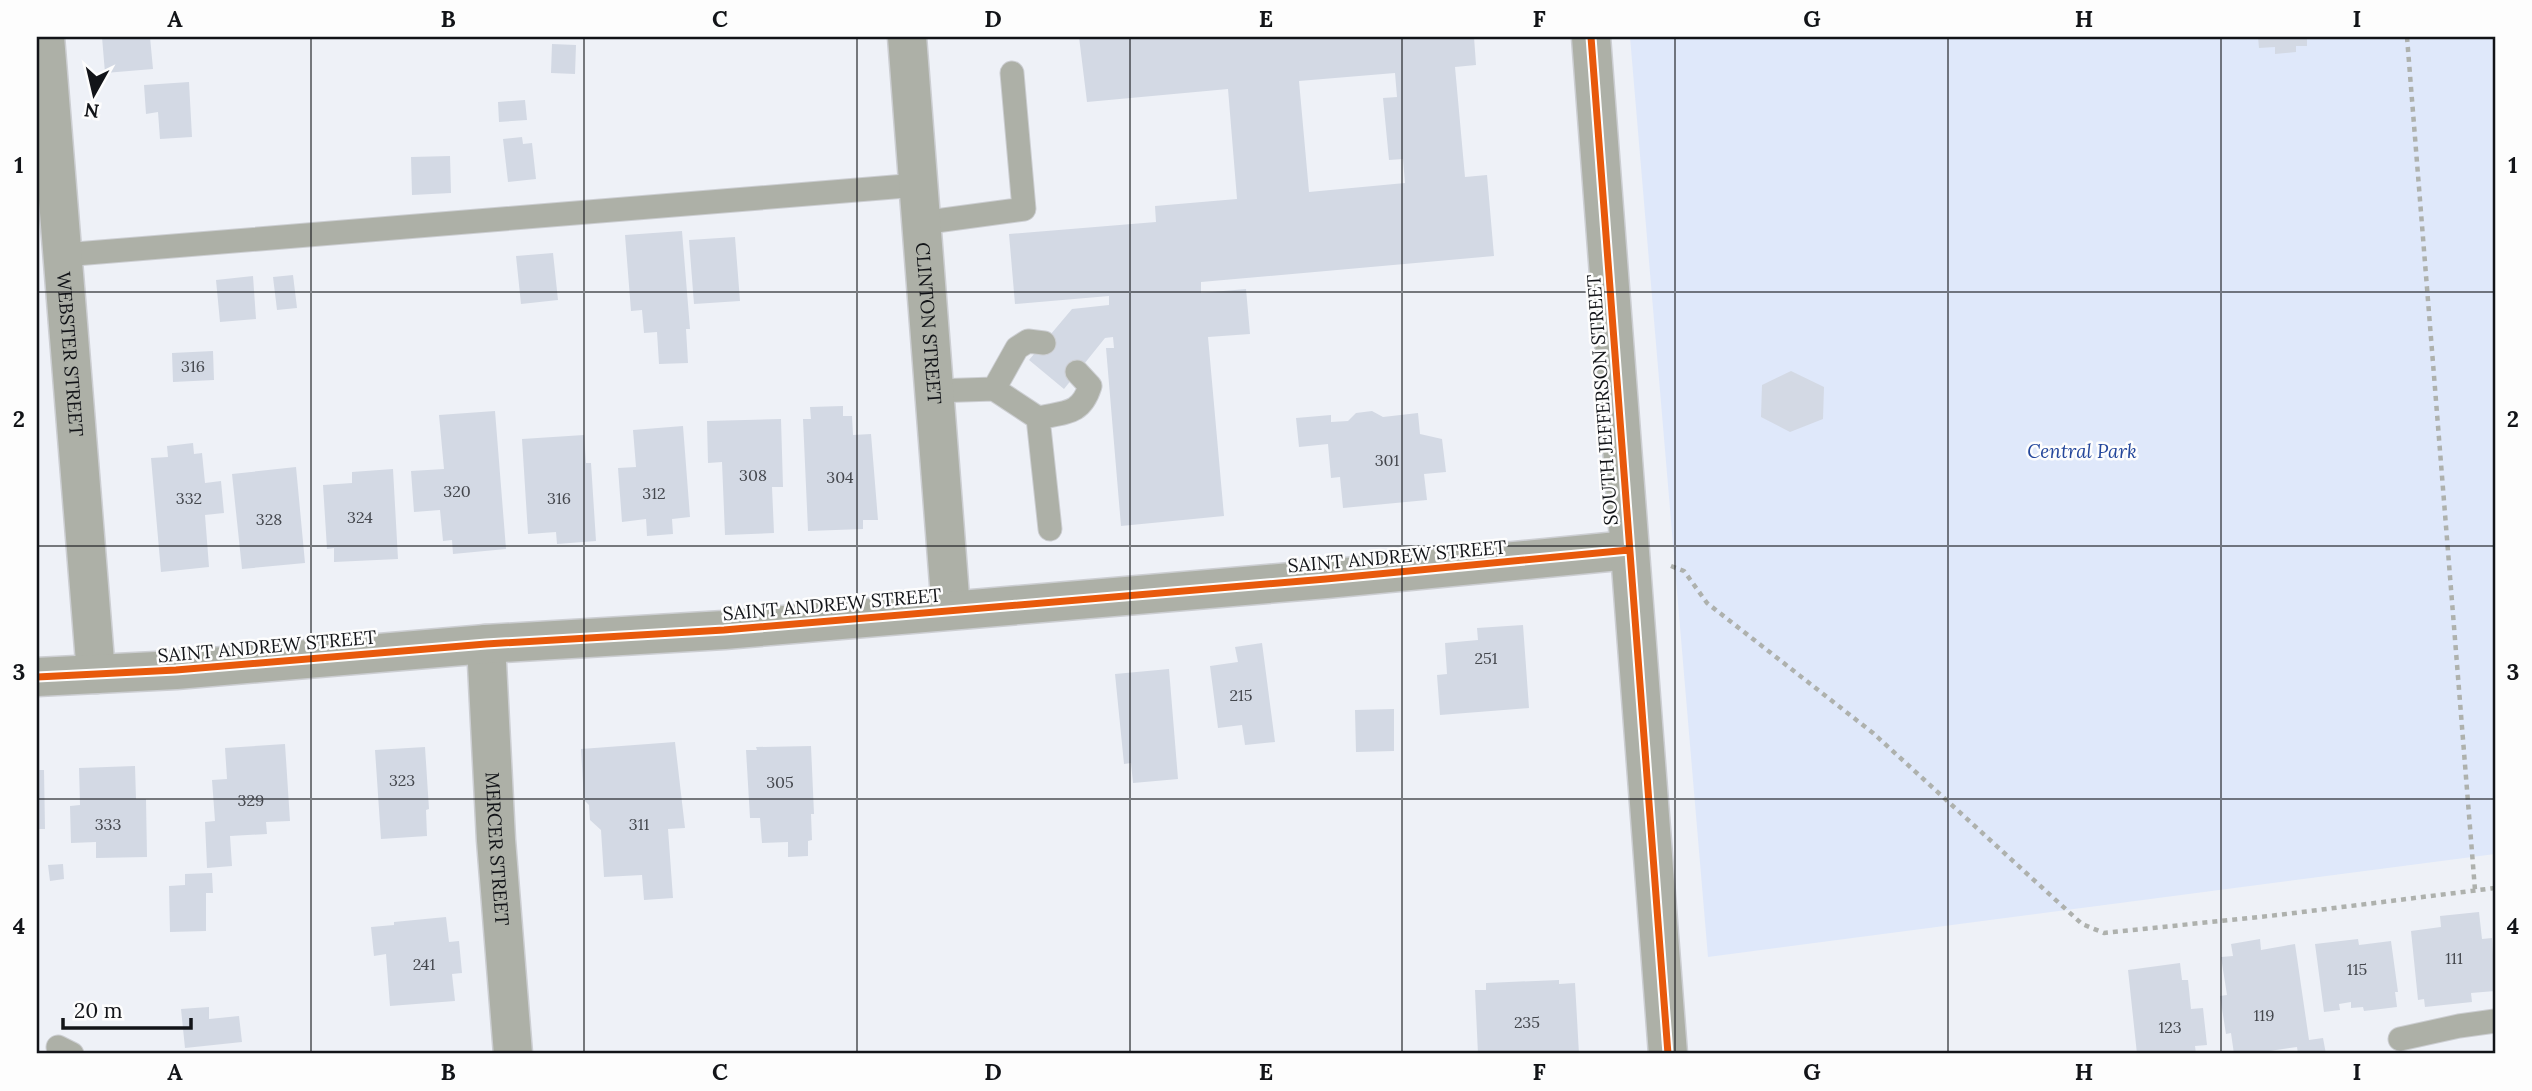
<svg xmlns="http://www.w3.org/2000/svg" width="2532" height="1091" font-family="Lora,serif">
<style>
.green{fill:#dfe8fa}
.building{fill:#d3d9e4;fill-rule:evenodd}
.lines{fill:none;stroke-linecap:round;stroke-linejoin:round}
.service-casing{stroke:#ccced2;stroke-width:25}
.minor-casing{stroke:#ccced2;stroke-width:41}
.tertiary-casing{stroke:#ccced2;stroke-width:41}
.path{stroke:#aeb1ad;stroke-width:4.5;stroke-dasharray:5 5;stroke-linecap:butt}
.service{stroke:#adb0a7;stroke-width:23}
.minor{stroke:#adb0a7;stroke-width:38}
.tertiary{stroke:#adb0a7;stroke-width:38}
.cycleway-casing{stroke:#fdfdfd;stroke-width:11}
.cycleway{stroke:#e8590c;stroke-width:7}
.grid{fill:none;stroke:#121418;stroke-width:2;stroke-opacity:0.55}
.labels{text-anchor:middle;stroke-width:5;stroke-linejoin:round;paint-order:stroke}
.number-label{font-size:16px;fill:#44474d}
.street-label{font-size:19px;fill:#121418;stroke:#fdfdfd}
.park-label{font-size:19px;font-style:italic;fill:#23469b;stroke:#fdfdfd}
.neatline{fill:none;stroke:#121418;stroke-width:2.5}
.grid-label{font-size:23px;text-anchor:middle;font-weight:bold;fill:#121418}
</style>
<rect width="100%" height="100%" fill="#eef1f7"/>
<path class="green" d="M1630 37H2495V854L1708 957Z"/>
<path class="building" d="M102 37H150L153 69 105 73Z
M1079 37H1474L1476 65 1455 67 1465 177 1487 175 1494 256 1201 282V293L1246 289 1250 334 1208 337 1224 516 1121 526 1106 348H1114L1113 337 1105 338 1064 389 1029 360 1072 309 1109 305V296L1015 304 1009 234 1156 222 1155 206 1237 199 1228 89 1087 102ZM1395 73 1397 97 1383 98 1389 160 1403 159 1405 183 1309 192 1299 81Z
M2258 37H2307V46H2296V52L2275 54V47L2259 48Z
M552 44 576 45 575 74 551 73Z
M189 82 192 137 160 139 158 112 146 114 144 85Z
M525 100 527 120 499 122 498 102Z
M522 137 523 144 532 143 536 179 508 182 503 139Z
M450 156 451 193 412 195 411 157Z
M682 231 690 329H686L688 363 659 364 657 332 644 333 642 310 631 311 625 235Z
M735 237 740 301 694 304 689 240Z
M553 253 558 300 521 304 516 256Z
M293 275 297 308 277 310 273 277Z
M253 276 256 319 220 322 216 280Z
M213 351 214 380 173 382 172 353Z
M1791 371 1824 387 1823 419 1790 432 1761 417 1762 385Z
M843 406V416H852L853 435 871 434 878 520H863V529L808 531 803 419H811L810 407Z
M495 411 506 549 453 554 452 540 443 541 440 510 414 512 411 471 444 469 439 415Z
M1372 411 1383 417 1418 413 1420 434 1442 439 1446 472 1424 474 1427 500 1343 508 1340 477 1331 478 1328 444 1299 447 1296 418 1331 415V422L1348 421 1356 413Z
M781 419 783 487H772L774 533 725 535 722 462 708 463 707 421Z
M683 426 690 517 672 519 673 534 647 536 646 519 622 522 618 468 636 467 633 430Z
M584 435 586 463H591L596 541 557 544 556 532 528 534 522 439Z
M193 443 194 454 202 453 205 483 221 481 224 513 205 515 209 567 161 572 151 458 168 457 167 446Z
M296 467 305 563 242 569 232 474Z
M393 469 398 559 334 562V548L327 549 323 485 352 483V472Z
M1523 625 1529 708 1440 715 1437 675 1447 674 1445 643 1478 640 1477 628Z
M1262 643 1275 742 1245 745 1242 725 1218 728 1210 666 1238 662 1235 647Z
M1169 669 1178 779 1133 783 1131 763 1124 764 1115 674Z
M1394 709V751L1356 752 1355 710Z
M675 742 685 828 668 829 673 898 644 900 642 875 604 877 601 830 590 820 589 805 584 800 581 749Z
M285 744 290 821 266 822 267 834 230 836 232 866 207 868 205 822 215 821 212 780 227 779 225 748Z
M811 746 814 814H811L812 840 808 841V856L788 857V842L762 843 760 818H750L746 750H757L756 747Z
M425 747 429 809 426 810 427 836 381 839 375 750Z
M135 766 136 799H146L147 857 96 858V842L71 843 70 806 80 805 79 768Z
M37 770H44L45 829H37Z
M63 864 64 879 50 881 48 865Z
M212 873 213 893H206V931L170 932 169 886 185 885V874Z
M2479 912 2482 939 2492 938 2495 991 2471 993 2472 1002 2425 1007 2424 999 2418 1000 2411 931 2441 927 2440 916Z
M446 917 449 942 459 941 462 973 452 974 455 1001 390 1006 386 954 374 956 371 927 394 925V922Z
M2260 939 2261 950 2295 944 2309 1040 2323 1038 2326 1054H2298L2297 1047 2249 1054H2234L2231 1033 2226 1034 2220 996 2227 995 2221 957 2233 956 2231 944Z
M2358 939 2359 945 2391 941 2398 992H2395L2397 1007 2364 1011 2363 1007 2351 1008V1002L2339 1004 2340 1010 2324 1012 2315 944Z
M2180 963 2182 980H2188L2191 1009 2203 1008 2207 1045 2195 1046 2196 1054H2137L2128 970Z
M1559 980V984L1575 983 1579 1054H1478L1475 990H1486V983Z
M209 1007V1019L239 1016 242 1042 185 1048 181 1009Z"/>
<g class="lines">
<defs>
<path id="service" d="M921 223 1024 209 1012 73
M63 255 918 185
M994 389 1017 348 1028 341 1044 343
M933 391 994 389 1038 418 1050 529
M1038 418C1065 412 1081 415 1090 386L1077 372
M2400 1039 2459 1026 2495 1021
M58 1047 72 1054"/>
<g id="minor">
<path id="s1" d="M45 37 96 674"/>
<path id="s2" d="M907 37 951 610"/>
<path id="s3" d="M486 644 496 840 513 1054"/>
<path d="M37 677 176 670 486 644 724 630 1326 579 1629 550"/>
</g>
<path id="tertiary" d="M1591 37 1668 1054"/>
</defs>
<use href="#service" class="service-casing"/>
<use href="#minor" class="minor-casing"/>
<use href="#tertiary" class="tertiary-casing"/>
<path class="path" d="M2407 37 2475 890
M1671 566 1684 571 1707 603 1873 733 2082 924 2104 933 2278 915 2495 888"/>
<use href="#service" class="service"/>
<use href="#minor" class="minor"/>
<use href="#tertiary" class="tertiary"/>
<defs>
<path id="cycleway" d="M1591 37 1668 1054
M37 677 176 670 486 644 724 630 1326 579 1629 550"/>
</defs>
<use href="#cycleway" class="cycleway-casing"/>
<use href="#cycleway" class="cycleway"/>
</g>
<path class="grid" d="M311 37V1054M584 37V1054M857 37V1054M1130 37V1054M1402 37V1054M1675 37V1054M1948 37V1054M2221 37V1054M37 292H2495M37 546H2495M37 799H2495"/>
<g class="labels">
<g class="number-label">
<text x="193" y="372">316</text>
<text x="1387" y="466">301</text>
<text x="753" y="481">308</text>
<text x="840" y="483">304</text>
<text x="457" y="497">320</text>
<text x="654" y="499">312</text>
<text x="189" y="504">332</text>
<text x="559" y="504">316</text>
<text x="360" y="523">324</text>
<text x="269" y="525">328</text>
<text x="1486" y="664">251</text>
<text x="1241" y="701">215</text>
<text x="402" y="786">323</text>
<text x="780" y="788">305</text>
<text x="251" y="806">329</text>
<text x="108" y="830">333</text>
<text x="639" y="830">311</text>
<text x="2454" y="964">111</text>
<text x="424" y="970">241</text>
<text x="2357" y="975">115</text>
<text x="2264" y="1021">119</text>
<text x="1527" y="1028">235</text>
<text x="2170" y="1033">123</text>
</g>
<g class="street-label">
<text dy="7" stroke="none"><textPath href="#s2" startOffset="287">CLINTON STREET</textPath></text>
<text dy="7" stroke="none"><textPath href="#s1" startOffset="318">WEBSTER STREET</textPath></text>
<text transform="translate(1602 400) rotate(-94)" y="7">SOUTH JEFFERSON STREET</text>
<text transform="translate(1397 556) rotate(-5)" y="7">SAINT ANDREW STREET</text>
<text transform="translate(832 604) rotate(-5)" y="7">SAINT ANDREW STREET</text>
<text transform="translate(267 646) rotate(-5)" y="7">SAINT ANDREW STREET</text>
<text dy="7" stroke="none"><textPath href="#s3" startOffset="205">MERCER STREET</textPath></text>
</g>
<g class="park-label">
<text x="2082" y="458">Central Park</text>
</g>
</g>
<rect width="2532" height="1091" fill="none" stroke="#fdfdfd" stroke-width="77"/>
<g transform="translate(94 94) rotate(188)" stroke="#fdfdfd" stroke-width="5" paint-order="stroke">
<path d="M0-5L12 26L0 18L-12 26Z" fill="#121418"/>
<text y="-10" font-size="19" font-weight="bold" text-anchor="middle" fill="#121418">N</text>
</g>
<path d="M63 1018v10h128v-10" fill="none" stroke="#121418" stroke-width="3.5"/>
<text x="74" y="1018" font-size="21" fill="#121418" stroke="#fdfdfd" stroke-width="5" paint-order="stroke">20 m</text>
<rect x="38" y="38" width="2456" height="1014" class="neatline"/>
<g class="grid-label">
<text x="175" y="27">A</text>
<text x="448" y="27">B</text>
<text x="720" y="27">C</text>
<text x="993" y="27">D</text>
<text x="1266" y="27">E</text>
<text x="1539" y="27">F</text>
<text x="1812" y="27">G</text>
<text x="2084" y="27">H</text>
<text x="2357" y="27">I</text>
<text x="19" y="173">1</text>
<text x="2513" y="173">1</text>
<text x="19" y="427">2</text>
<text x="2513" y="427">2</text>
<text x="19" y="680">3</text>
<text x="2513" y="680">3</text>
<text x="19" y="934">4</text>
<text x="2513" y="934">4</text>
<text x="175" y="1080">A</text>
<text x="448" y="1080">B</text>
<text x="720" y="1080">C</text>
<text x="993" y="1080">D</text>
<text x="1266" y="1080">E</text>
<text x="1539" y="1080">F</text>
<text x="1812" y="1080">G</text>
<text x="2084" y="1080">H</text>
<text x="2357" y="1080">I</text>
</g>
</svg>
